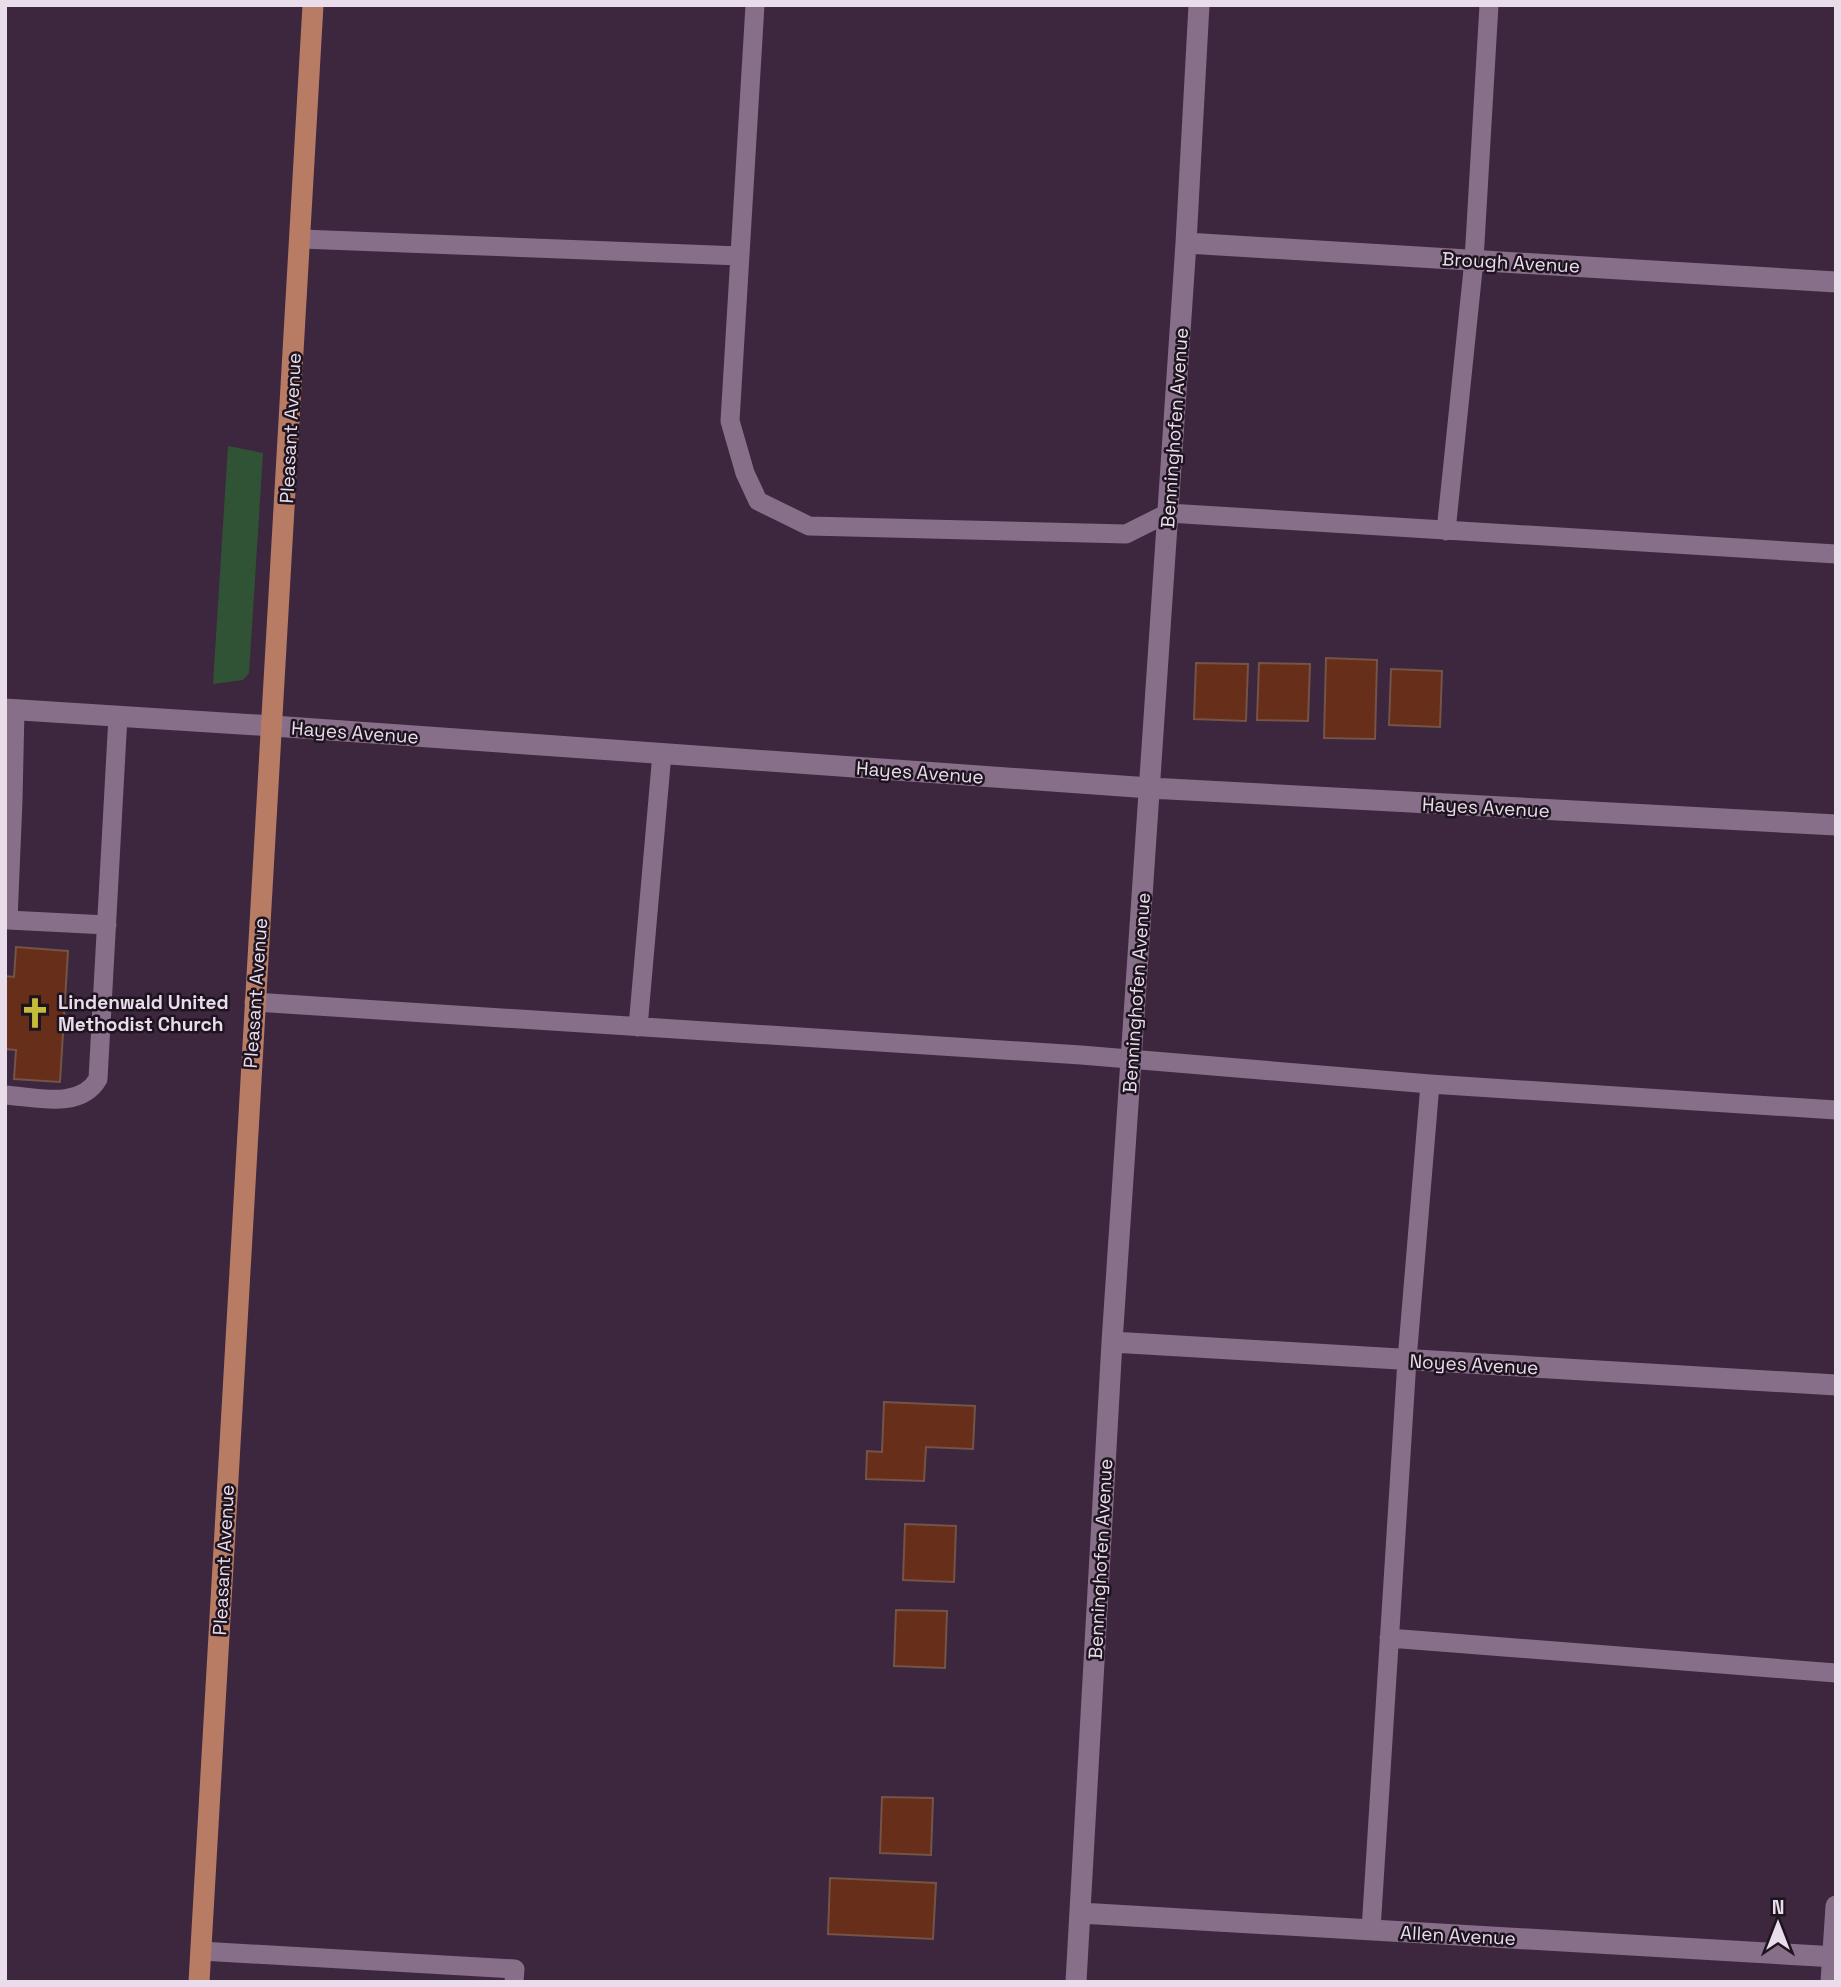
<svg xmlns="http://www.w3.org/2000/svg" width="1841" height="1987" font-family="'Space Grotesk',sans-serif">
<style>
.green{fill:#315335}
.building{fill:#672e1a;stroke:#755347;stroke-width:2}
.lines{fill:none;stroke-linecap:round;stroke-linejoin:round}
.lane{stroke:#876e89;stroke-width:19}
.street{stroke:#876e89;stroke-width:21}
.primary{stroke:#b87c64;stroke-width:21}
.labels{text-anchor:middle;stroke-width:5;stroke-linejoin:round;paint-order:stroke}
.street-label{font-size:19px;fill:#e9dceb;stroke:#1e141f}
.poi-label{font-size:19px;font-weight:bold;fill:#e9dceb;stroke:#1e141f;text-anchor:start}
</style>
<rect width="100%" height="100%" fill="#3c273f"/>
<path class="green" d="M228 446 263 453 249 673 243 680 213 684Z"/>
<path class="building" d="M1326 658 1377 660 1375 739 1324 738Z
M1196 663 1248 664 1246 721 1194 719Z
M1259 663 1310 664 1308 721 1257 720Z
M1391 669 1442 671 1440 727 1389 725Z
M16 947 68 951 60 1082 14 1079 16 1050 5 1049V976L14 977Z
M884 1402 975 1406 973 1449 926 1447 924 1481 866 1479 867 1451 882 1452Z
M905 1524 956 1526 954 1582 903 1580Z
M896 1610 947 1611 945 1668 894 1666Z
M882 1797 933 1798 931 1855 880 1853Z
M830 1878 936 1883 933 1939 828 1934Z"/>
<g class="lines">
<path class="lane" d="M755 5 730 421 745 473 758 501 809 526 1126 534 1168 513 1836 554
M301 239 740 256
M1446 531 1474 260 1489 5
M5 799 13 800 8 920 107 925
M13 800 15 710
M254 1002 1081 1055 1430 1084 1836 1110
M638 1027 662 753
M5 1095C36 1097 80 1110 98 1079L118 716
M1389 1638 1836 1673
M1371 1930 1407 1360 1430 1084
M201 1951 515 1969 514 1982"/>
<path class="street" d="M1186 243 1836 282
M5 709 273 726 1150 788 1836 825
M1112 1342 1836 1385
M1080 1913 1836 1957
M1076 1982 1112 1342 1186 243 1199 5
M1831 1982 1836 1906"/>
<path class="primary" d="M199 1982 313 5"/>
</g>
<defs>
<symbol id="church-bare" viewBox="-9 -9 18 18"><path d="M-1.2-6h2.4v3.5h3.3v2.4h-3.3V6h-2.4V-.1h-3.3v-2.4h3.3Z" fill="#c7bb3b" stroke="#1e141f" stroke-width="2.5" paint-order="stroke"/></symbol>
</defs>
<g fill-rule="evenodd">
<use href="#church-bare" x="13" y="991" width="44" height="44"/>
</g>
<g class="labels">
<g class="street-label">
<text transform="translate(1511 262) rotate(3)" y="7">Brough Avenue</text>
<text transform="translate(290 428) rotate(-87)" y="7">Pleasant Avenue</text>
<text transform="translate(1174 428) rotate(-86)" y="7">Benninghofen Avenue</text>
<text transform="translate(355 732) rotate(4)" y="7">Hayes Avenue</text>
<text transform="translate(920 772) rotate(4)" y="7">Hayes Avenue</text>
<text transform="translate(1486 807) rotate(3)" y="7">Hayes Avenue</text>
<text transform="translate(255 993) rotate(-86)" y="7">Pleasant Avenue</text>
<text transform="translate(1136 993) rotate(-86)" y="7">Benninghofen Avenue</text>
<text transform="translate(1474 1364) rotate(3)" y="7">Noyes Avenue</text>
<text transform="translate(1100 1559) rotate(-87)" y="7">Benninghofen Avenue</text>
<text transform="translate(223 1560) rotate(-87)" y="7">Pleasant Avenue</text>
<text transform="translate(1458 1935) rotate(3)" y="7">Allen Avenue</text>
</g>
<g class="poi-label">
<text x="58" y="1009">Lindenwald United<tspan x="58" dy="22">Methodist Church</tspan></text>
</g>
</g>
<rect width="1841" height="1987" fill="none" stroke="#e9dceb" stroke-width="14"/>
<g transform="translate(1778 1924)" stroke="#1e141f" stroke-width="5" paint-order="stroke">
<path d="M0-5L12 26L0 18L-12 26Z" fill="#e9dceb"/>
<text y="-10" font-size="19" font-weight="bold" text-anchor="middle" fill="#e9dceb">N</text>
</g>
</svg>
